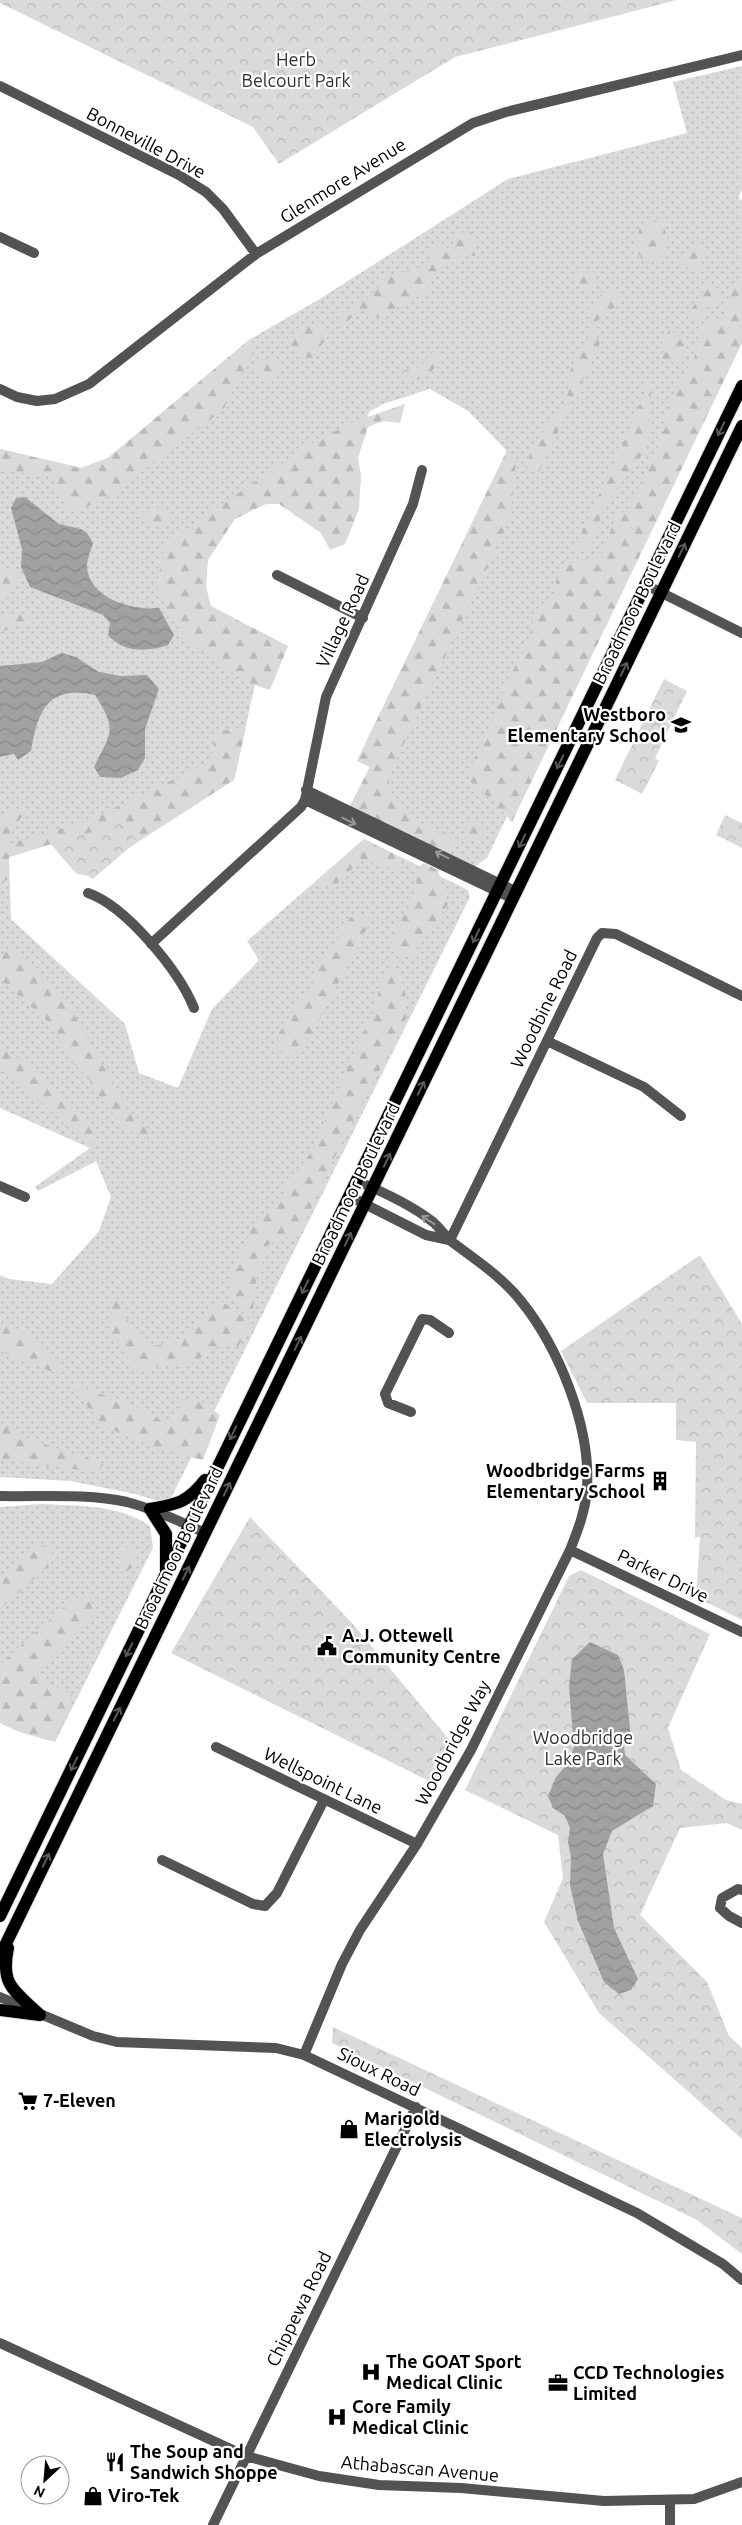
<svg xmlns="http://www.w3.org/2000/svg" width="742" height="2525" font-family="Ubuntu,sans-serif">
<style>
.grass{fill:url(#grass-dots)}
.forest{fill:url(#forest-firs)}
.park{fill:url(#park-crowns)}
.water{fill:url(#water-waves)}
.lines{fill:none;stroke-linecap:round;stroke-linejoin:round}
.major-casing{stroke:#dbdbdb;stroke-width:14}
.minor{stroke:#535353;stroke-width:10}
.major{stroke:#000;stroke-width:12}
.oneway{stroke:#595959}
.oneway2{stroke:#989898}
.labels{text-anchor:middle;stroke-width:4.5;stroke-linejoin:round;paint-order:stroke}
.park-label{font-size:18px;fill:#313131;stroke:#fff}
.street-label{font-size:18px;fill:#000;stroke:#fff}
.poi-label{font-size:18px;font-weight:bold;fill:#000;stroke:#fff;text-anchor:start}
</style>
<defs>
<pattern id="grass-dots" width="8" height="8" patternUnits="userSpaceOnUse" patternTransform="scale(1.25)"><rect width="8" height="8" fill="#dadada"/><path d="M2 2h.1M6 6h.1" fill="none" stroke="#b9b9b9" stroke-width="1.8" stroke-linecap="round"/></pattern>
<pattern id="forest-firs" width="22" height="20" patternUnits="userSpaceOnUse" patternTransform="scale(1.25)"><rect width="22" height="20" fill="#dadada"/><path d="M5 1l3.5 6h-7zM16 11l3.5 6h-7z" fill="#b9b9b9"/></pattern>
<pattern id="park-crowns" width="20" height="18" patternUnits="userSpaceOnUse" patternTransform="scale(1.25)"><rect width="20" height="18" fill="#dadada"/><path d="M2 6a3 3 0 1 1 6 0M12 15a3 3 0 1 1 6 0" fill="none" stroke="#b9b9b9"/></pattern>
<pattern id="water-waves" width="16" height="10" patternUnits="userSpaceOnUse" patternTransform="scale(1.25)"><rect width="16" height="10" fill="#a1a1a1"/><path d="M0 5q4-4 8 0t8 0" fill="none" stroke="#898989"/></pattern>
</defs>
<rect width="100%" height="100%" fill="#fff"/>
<path class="grass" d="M742 66V190L738 198 742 200V325L487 858 474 867 349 808 370 767 357 761 507 451 468 411 430 389 383 404 370 411 322 507 262 481 191 557 205 608 265 638 234 780 121 823 9 857 11 919 125 1024 139 1073 178 1088 212 1009 259 960 247 941 364 839 468 890 470 897 168 1504 135 1494 70 1481 0 1477V1275L9 1279 52 1284 99 1231 111 1197 96 1161 38 1191 35 1187 90 1148 0 1108V449L81 468 108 458 249 340 318 300 508 179 687 133 673 82Z
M40 1504C78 1506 118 1504 150 1526L153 1548 55 1742 0 1716V1507Z"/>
<path class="forest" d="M663 218 668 245 658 261 643 262 635 247 640 226Z
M467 230 474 235 478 242 475 256 464 255 431 277 427 292 378 317 363 308 343 325 337 326 339 313C346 309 355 308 362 303 368 299 368 294 377 290L379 280 415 268 426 270 432 250 439 245 448 248 453 245V238Z
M698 241 705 255 697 272 680 264 684 250 691 248Z
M576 279a10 10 0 1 1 20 0a10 10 0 1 1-20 0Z
M709 283C716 288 720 293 720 302L707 307 704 317 696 321 692 319 689 313C694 303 703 299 704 286Z
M732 283H742V343L512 822 494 802 473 785 469 778 473 761 490 728 508 678 527 647 534 617 541 604 549 605 555 596 556 581 568 563 590 561 602 554 616 516 628 509 660 443 671 401 685 371 694 359 701 330 708 321 718 323 727 309Z
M613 288 621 302 593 324 587 315V306L597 302 602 292Z
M318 322 328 336 312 358C297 355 292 353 288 337Z
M592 331 600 343 538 474 527 470C529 462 529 451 534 444 546 424 576 403 567 376Z
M669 331 686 337 683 356 676 363 663 360 662 341Z
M249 340 256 346 223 410 101 502 69 512 50 475 0 471V449L81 468 108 458Z
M433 352 444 354C433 373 425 380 403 382V370H415Z
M274 356 282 360 277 373 265 381 259 377 255 369 262 361Z
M652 381 647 448 606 503 590 550 575 551 582 531 626 437 647 387Z
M405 404 400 423 383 421 368 427 358 458 361 476 359 509 345 544 330 550 321 533 279 504H266L235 519 208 560 206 587 211 606 288 646 270 690 246 682 186 640 157 587 164 544 309 445 353 422Z
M507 450 516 458 510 519 390 773 388 796 416 824 437 829 455 838 449 856 349 808 370 767 357 761Z
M159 507 176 516C162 528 155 529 140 518 136 515 134 514 132 510L149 512Z
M7 568 18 573V584L7 598 0 595V571Z
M19 615 34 619 33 623 20 624 17 627 0 632V619L6 616Z
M246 728 234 780 127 849 74 871 51 844 9 857V879L0 883V818L13 808 25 812 13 829 6 845 92 819 211 761 216 731Z
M469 821H474L486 829 484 835 474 841 467 839 466 825Z
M364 839 403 859 397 871 362 859 331 889 316 881Z
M424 863 438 870 448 904 410 958 398 953 392 944 396 926 416 895 417 869Z
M369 914 368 926 314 1030 291 1059 276 1049 279 1033 313 982 314 965 333 944 351 917Z
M10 946 69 1005 127 1108 147 1129V1141L125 1128 92 1087 90 1080 69 1059 56 1029 0 979V958Z
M392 959 405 989 406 1019 338 1150 301 1230 291 1236 269 1244 256 1281 252 1319 232 1293 229 1278 256 1220 279 1199 313 1149 357 1046 372 1016 381 983Z
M0 1047 36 1070 96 1134 91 1148 0 1064Z
M113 1293 129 1323 155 1346 181 1339 197 1320 221 1301 253 1321 238 1347 224 1343 192 1363 161 1364 139 1372 111 1338Z
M0 1324 22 1331 65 1367 52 1372 0 1351Z
M70 1383 142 1409 170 1426 183 1399 196 1398 220 1415 203 1460 166 1452 103 1426Z
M0 1424 29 1439 104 1464 97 1472 0 1460Z
M36 1544 53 1547 51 1564 0 1609V1578Z
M133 1546 137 1562 124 1575 118 1561 123 1549Z
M90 1593 94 1617 34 1675 73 1696 55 1742 19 1732 0 1723V1664L72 1600Z"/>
<path class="park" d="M0 0H677L455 57 279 164 253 127 0 3Z
M664 679 687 691 655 758 659 761 642 794 615 780Z
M725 815 742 823V848L716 835Z
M122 823 137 841 93 879 88 876 77 874 51 844Z
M700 1255 742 1324V1620L696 1597 700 1537H695L696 1442 676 1440V1403H587L561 1351Z
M250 1517 353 1624 453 1744 435 1784 171 1653Z
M581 1570 710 1634 668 1728 681 1770 726 1800 742 1804V1830L727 1823 680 1828 640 1915 707 1982 729 2036 742 2048V2139L599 2013 544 1922 563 1878 558 1835 465 1790 569 1576Z
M333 2027 742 2218V2254L697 2220 332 2043Z"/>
<path class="water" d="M25 497 59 524 81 529 87 533 93 543C91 550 87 559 87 566 88 599 134 611 159 608L174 635 168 645C147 652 123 653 108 635L110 623 103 615 30 587 21 567 22 549 11 508 16 498Z
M61 653 76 657 99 672 121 676 147 675 159 689 145 729V758L138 770 121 778 100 777 94 767C111 732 118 731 95 695 48 685 38 710 31 751L18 760 14 754 0 757V666L42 662Z
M590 1642 618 1655 624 1670 631 1739 624 1746 625 1755 656 1784 653 1806 612 1831 603 1854 614 1928 638 1979 631 1990 619 1994 604 1982 578 1921 570 1885 571 1858 568 1842 570 1828 565 1816 553 1808 548 1796 556 1777 568 1763 574 1747 569 1687 572 1659Z"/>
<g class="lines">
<defs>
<path id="major" d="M166 1572V1534L150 1509C177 1504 187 1503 205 1480
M0 1916 742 386
M8 1948C0 1986 15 1991 40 2015
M0 1956 742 426
M0 2010 40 2015"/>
</defs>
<use href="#major" class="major-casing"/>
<path class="minor" d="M0 86 179 175 206 192 223 209 256 254
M0 237 34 253
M0 389 17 397 37 401 55 399 89 384 256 254 473 123 506 112 742 55
M277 575 363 618
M644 584 742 633
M306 790 517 892
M305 800 513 899
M88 893C126 906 179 971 194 1008
M151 944 301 807 305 800 326 697 413 504 422 470
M547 1041 644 1087 681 1116
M0 1186 25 1197
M349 1196 426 1235 449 1240
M450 1240 597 938 602 933 616 934 742 996
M411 1412 388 1403 385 1394 422 1319 430 1320 449 1333
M0 1496C41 1497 86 1493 127 1502 154 1509 180 1521 205 1533
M570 1550 742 1632
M216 1747 417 1844
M162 1860 253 1904 265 1906 277 1893 324 1800
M742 1890 738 1889 722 1898 720 1908 729 1916 742 1923
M0 1997 93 2036 117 2042 276 2048 304 2055 637 2213 723 2264 742 2280
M304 2055 342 1964 360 1930 417 1844 471 1750 570 1550C578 1530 586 1509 587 1488 591 1427 559 1348 521 1301 501 1276 476 1260 452 1242 445 1236 440 1228 433 1222 413 1206 381 1191 357 1181
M0 2343 246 2456 319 2476 379 2485 461 2488 604 2501 694 2499 742 2482
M213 2525 416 2107
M670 2525V2500"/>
<use href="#major" class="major"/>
</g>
<defs><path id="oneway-shaft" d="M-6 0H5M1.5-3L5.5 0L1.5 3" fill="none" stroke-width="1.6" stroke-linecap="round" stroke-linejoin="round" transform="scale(1.25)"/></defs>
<g class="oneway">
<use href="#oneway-shaft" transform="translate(721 429) rotate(116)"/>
<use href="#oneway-shaft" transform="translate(682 550) rotate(-64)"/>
<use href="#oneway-shaft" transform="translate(624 669) rotate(-64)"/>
<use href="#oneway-shaft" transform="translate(560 762) rotate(116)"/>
<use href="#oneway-shaft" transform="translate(522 841) rotate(116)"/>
<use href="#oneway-shaft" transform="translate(476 936) rotate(116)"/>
<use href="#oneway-shaft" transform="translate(421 1088) rotate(-64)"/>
<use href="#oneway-shaft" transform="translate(387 1160) rotate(-65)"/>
<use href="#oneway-shaft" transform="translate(348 1239) rotate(-64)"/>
<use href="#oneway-shaft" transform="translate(305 1287) rotate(116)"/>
<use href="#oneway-shaft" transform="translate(298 1343) rotate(-64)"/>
<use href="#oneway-shaft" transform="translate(233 1433) rotate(116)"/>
<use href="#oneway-shaft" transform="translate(227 1489) rotate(-64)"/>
<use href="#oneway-shaft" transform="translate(186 1573) rotate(-63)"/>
<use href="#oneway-shaft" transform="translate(129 1650) rotate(116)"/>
<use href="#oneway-shaft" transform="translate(117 1714) rotate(-64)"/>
<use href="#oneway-shaft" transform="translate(74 1764) rotate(116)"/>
<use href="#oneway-shaft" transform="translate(46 1860) rotate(-64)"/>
</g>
<g class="oneway2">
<use href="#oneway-shaft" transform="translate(349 821) rotate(25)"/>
<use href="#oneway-shaft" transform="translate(442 855) rotate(-154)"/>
<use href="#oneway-shaft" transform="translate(428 1220) rotate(-147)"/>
</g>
<defs>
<symbol id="school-bare" viewBox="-9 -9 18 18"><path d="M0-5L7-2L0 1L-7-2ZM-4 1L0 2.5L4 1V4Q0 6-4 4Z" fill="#000" stroke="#fff" stroke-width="2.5" paint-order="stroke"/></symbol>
<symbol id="building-bare" viewBox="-9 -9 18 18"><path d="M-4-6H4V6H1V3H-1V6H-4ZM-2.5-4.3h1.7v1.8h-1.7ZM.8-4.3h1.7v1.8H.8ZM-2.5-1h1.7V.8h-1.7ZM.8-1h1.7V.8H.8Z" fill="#000" stroke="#fff" stroke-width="2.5" paint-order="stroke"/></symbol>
<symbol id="civic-bare" viewBox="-9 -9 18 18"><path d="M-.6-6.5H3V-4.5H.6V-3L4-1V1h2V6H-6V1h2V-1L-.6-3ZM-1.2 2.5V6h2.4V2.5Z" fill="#000" stroke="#fff" stroke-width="2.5" paint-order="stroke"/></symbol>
<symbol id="supermarket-bare" viewBox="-9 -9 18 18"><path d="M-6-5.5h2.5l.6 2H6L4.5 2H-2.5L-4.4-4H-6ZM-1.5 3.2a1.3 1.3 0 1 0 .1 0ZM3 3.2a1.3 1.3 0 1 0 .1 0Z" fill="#000" stroke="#fff" stroke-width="2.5" paint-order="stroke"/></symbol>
<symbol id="shop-bare" viewBox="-9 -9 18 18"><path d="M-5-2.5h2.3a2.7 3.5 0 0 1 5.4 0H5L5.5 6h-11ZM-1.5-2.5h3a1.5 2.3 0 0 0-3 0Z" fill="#000" stroke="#fff" stroke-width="2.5" paint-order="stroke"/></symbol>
<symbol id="hospital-bare" viewBox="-9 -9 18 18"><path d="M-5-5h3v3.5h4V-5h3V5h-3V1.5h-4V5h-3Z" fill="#000" stroke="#fff" stroke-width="2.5" paint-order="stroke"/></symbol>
<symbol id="office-bare" viewBox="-9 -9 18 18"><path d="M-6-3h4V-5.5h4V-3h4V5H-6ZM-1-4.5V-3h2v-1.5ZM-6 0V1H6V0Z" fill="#000" stroke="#fff" stroke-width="2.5" paint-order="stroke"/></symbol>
<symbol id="restaurant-bare" viewBox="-9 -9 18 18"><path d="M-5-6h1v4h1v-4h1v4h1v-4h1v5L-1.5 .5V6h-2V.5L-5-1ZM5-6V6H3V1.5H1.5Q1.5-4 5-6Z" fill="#000" stroke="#fff" stroke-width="2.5" paint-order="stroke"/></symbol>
</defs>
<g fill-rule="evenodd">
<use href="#school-bare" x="667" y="711" width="28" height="28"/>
<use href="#building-bare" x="646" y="1467" width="28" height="28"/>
<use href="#civic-bare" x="313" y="1632" width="28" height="28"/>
<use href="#supermarket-bare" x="14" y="2087" width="28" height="28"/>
<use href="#shop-bare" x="335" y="2115" width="28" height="28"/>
<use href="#hospital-bare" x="357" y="2358" width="28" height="28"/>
<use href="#office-bare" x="544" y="2369" width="28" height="28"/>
<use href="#hospital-bare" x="323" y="2403" width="28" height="28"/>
<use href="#restaurant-bare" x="101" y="2448" width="28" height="28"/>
<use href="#shop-bare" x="79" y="2482" width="28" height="28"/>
</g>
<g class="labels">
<g class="park-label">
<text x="296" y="66">Herb<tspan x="296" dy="21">Belcourt Park</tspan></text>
<text x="583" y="1744">Woodbridge<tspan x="583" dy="21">Lake Park</tspan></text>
</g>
<g class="street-label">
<text transform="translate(146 143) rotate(28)" y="6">Bonneville Drive</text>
<text transform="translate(343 181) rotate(-32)" y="6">Glenmore Avenue</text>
<text transform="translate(637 603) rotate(-64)" y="6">Broadmoor Boulevard</text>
<text transform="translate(343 621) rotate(-65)" y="6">Village Road</text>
<text transform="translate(544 1009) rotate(-64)" y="6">Woodbine Road</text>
<text transform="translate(356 1184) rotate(-64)" y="6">Broadmoor Boulevard</text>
<text transform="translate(179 1548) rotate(-64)" y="6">Broadmoor Boulevard</text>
<text transform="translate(663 1576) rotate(26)" y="6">Parker Drive</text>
<text transform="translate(453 1743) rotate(-62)" y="6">Woodbridge Way</text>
<text transform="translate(323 1781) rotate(26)" y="6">Wellspoint Lane</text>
<text transform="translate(379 2072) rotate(26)" y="6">Sioux Road</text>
<text transform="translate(299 2309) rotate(-64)" y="6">Chippewa Road</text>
<text transform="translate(420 2469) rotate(5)" y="6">Athabascan Avenue</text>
</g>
<g class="poi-label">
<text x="666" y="721" text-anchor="end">Westboro<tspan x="666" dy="21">Elementary School</tspan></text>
<text x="645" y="1477" text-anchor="end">Woodbridge Farms<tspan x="645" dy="21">Elementary School</tspan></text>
<text x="342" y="1642">A.J. Ottewell<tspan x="342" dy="21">Community Centre</tspan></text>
<text x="43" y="2107">7-Eleven</text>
<text x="364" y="2125">Marigold<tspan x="364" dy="21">Electrolysis</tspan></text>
<text x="386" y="2368">The GOAT Sport<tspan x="386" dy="21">Medical Clinic</tspan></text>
<text x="573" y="2379">CCD Technologies<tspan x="573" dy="21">Limited</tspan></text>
<text x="352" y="2413">Core Family<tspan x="352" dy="21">Medical Clinic</tspan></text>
<text x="130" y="2458">The Soup and<tspan x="130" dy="21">Sandwich Shoppe</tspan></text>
<text x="108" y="2502">Viro-Tek</text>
</g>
</g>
<g transform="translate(45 2480) rotate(206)"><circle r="24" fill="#ffffff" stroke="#999999"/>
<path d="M0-4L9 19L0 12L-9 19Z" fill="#000000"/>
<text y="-8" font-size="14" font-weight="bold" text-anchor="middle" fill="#000000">N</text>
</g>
</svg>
